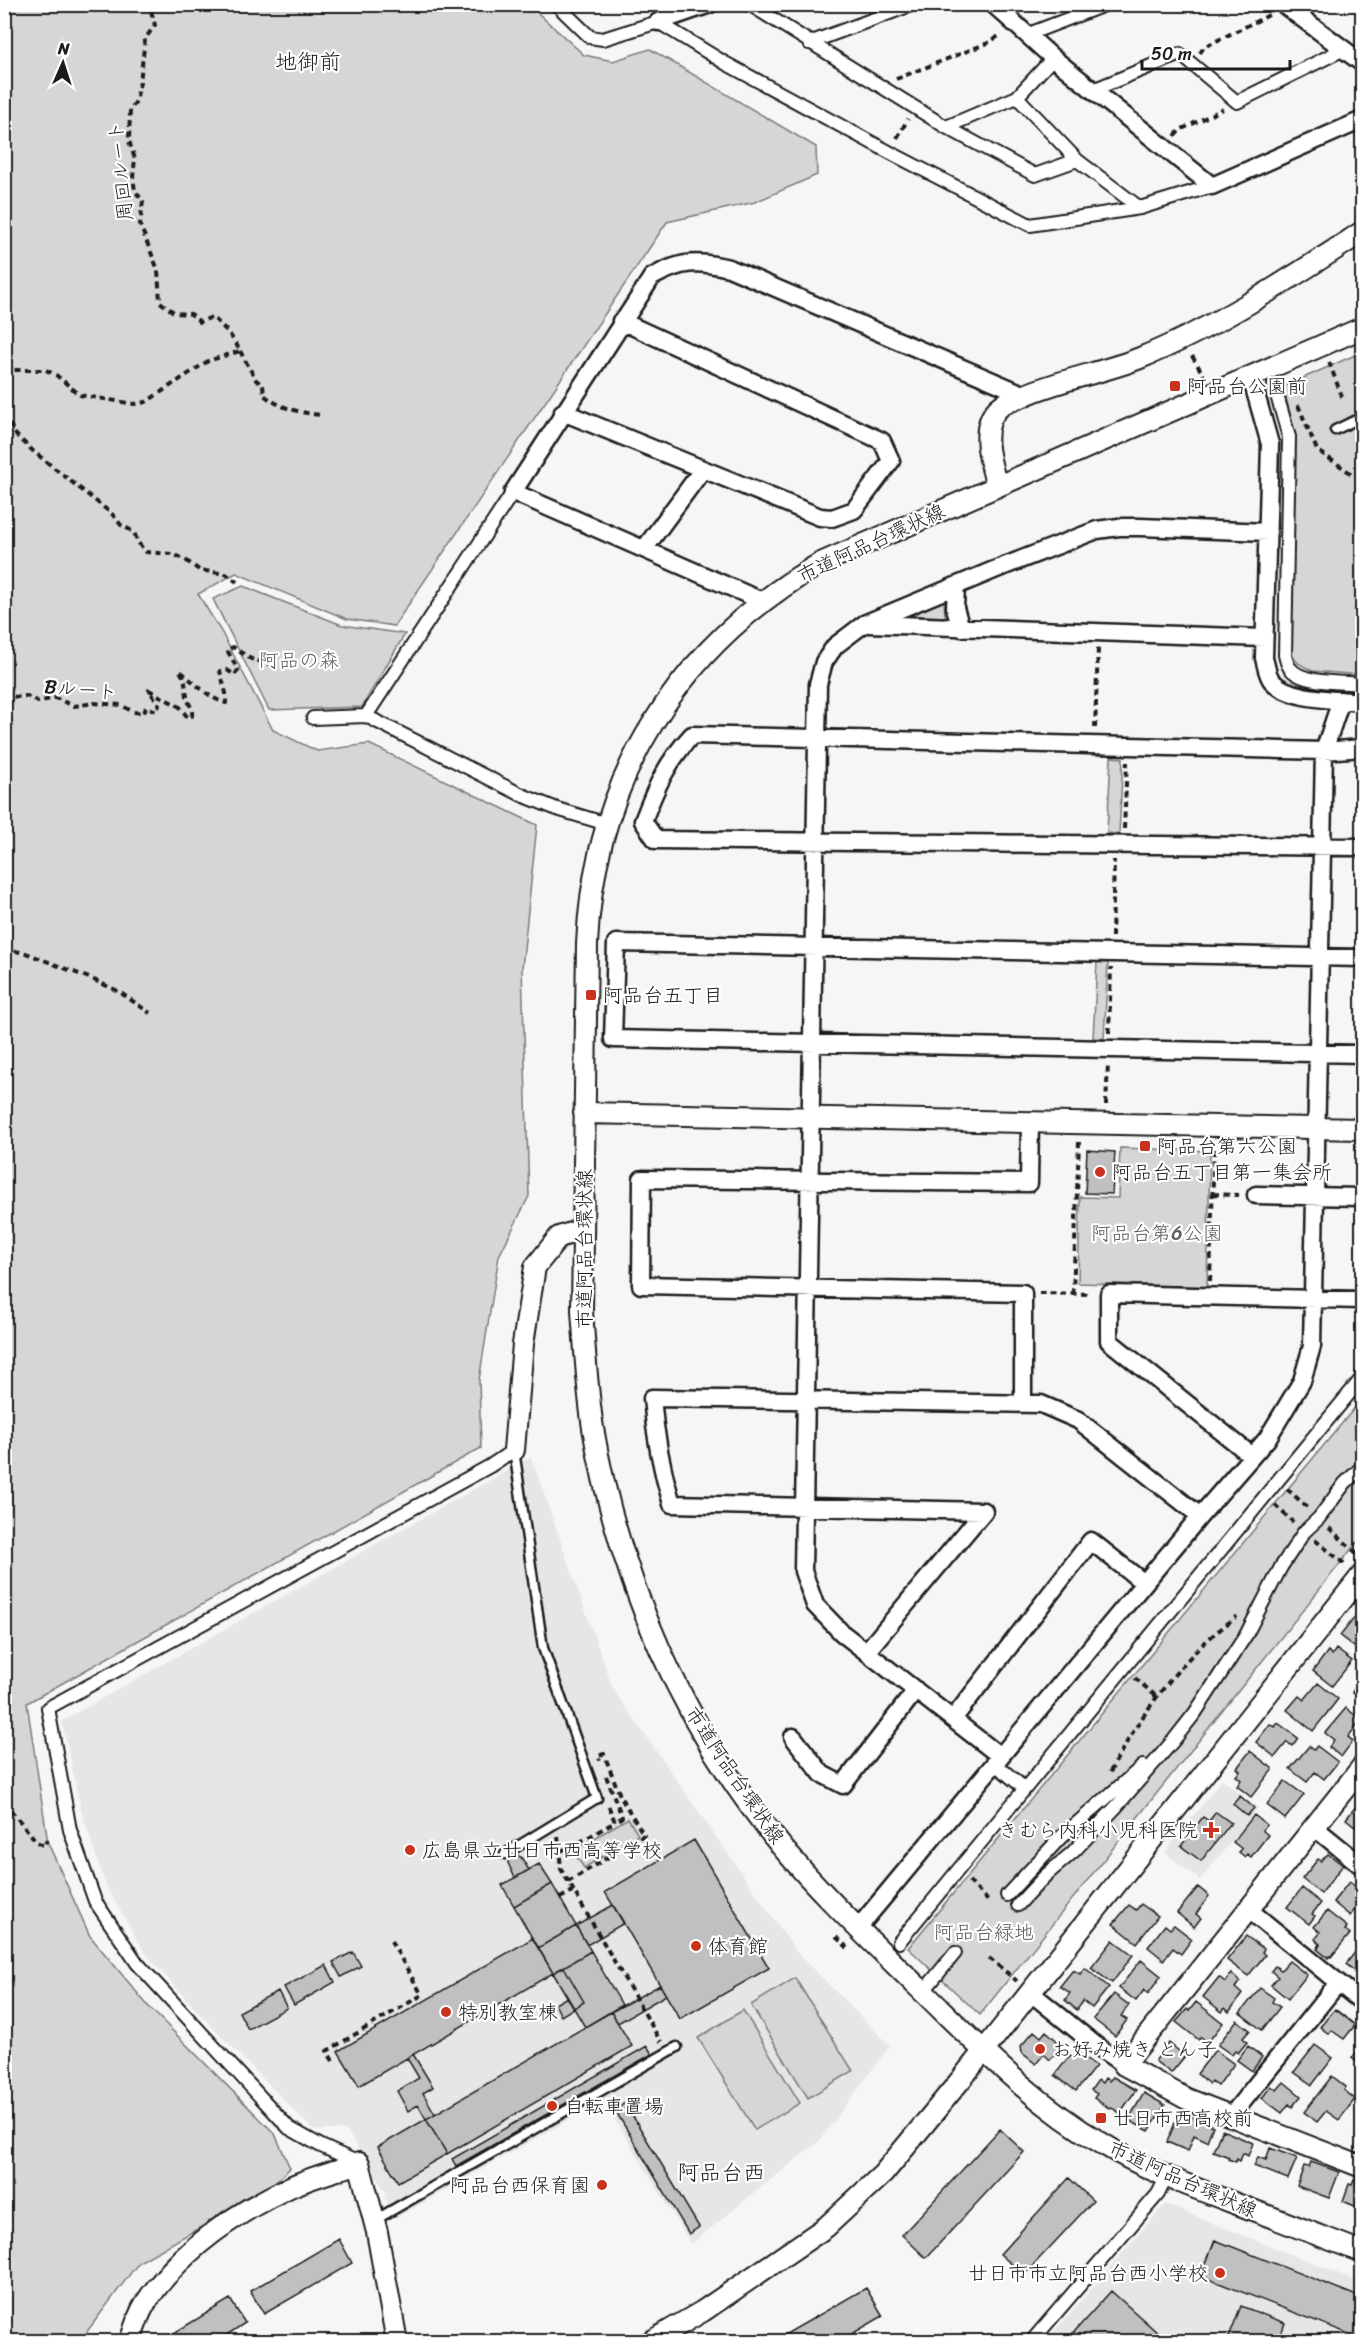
<svg xmlns="http://www.w3.org/2000/svg" width="1367" height="2346" font-family="Sriracha,'Klee One',sans-serif">
<style>
.built{fill:#e6e6e6}
.green{fill:#d6d6d6;stroke:#797979;stroke-width:1.5}
.building{fill:#c0c0c0;stroke:#1c1c1c;stroke-width:1.5}
.lines{fill:none;stroke-linecap:round;stroke-linejoin:round}
.service-casing{stroke:#1c1c1c;stroke-width:13}
.pedestrian-casing{stroke:#1c1c1c;stroke-width:16}
.minor-casing{stroke:#1c1c1c;stroke-width:21}
.tertiary-casing{stroke:#1c1c1c;stroke-width:24}
.path{stroke:#1c1c1c;stroke-width:4;stroke-dasharray:6 4.5;stroke-linecap:butt}
.service{stroke:#fff;stroke-width:8}
.pedestrian{stroke:#fff;stroke-width:12}
.minor{stroke:#fff;stroke-width:16}
.tertiary{stroke:#fff;stroke-width:20}
.poi-dot{fill:#c8321e;stroke:#fff;stroke-width:2}
.labels{text-anchor:middle;stroke-width:4.5;stroke-linejoin:round;paint-order:stroke}
.street-label{font-size:20px;fill:#1c1c1c;stroke:#fff}
.poi-label{font-size:20px;fill:#1c1c1c;stroke:#fff;text-anchor:start}
.park-label{font-size:20px;fill:#5d5d5d;stroke:#fff}
.quarter-label{font-size:22px;fill:#1c1c1c;stroke:#fff}
</style>
<rect width="100%" height="100%" fill="#f6f6f6"/>
<filter id="ink" filterUnits="userSpaceOnUse"><feTurbulence type="fractalNoise" baseFrequency=".0167" numOctaves="2"/><feDisplacementMap in="SourceGraphic" scale="12" xChannelSelector="R" yChannelSelector="G"/><feConvolveMatrix kernelMatrix="1 2 1 2 8 2 1 2 1" color-interpolation-filters="sRGB"/></filter>
<g filter="url(#ink)">
<path class="built" d="M531 1457 613 1689 798 1954 890 2046 818 2142 691 2244 603 2100 396 2218 384 2196 387 2193 346 2130H313L197 2011 145 1953 106 1886 82 1814 62 1721Z
M1222 1779 1258 1808 1200 1880 1165 1852Z
M1165 2204 1362 2283V2341L1045 2342Z"/>
<path class="green" d="M5 5H529L584 55 613 61 650 49 816 147 817 175 755 202 667 222 394 626 347 619 236 573 198 594 222 633 273 730 317 751 369 744 537 825 522 968 529 1196 499 1256 479 1380 481 1448 27 1703 48 1843 90 1936 149 2007 275 2134 290 2168 266 2190 139 2262 80 2341 5 2342Z
M1362 352V675L1312 671 1298 663 1290 653 1296 436 1283 387Z
M243 586 342 625 405 634 362 707 269 710 213 599Z
M944 601 945 617 909 616Z
M1111 757 1123 758 1119 834 1107 833Z
M1097 962 1108 963 1104 1039 1093 1038Z
M1120 1148 1210 1151 1207 1287 1078 1283 1080 1197 1118 1198Z
M1362 1399V1536L980 2015 908 1948Z
M628 1818 638 1835 584 1868 573 1851Z
M795 1978 853 2071 808 2098 751 2005Z
M743 2010 800 2103 755 2130 698 2038Z"/>
<path class="building" d="M1087 1150 1115 1152 1112 1194 1085 1193Z
M1355 1617 1362 1621V1653L1340 1636Z
M1336 1649 1352 1661 1332 1686 1313 1671 1328 1651 1332 1655Z
M1362 1679V1700L1352 1692Z
M1318 1683 1338 1699 1313 1731 1287 1710 1299 1696 1304 1700Z
M1346 1708 1361 1720 1348 1737 1353 1741 1341 1757 1329 1747 1334 1740 1325 1733Z
M1278 1723 1298 1738 1292 1746 1287 1742 1275 1757 1256 1742 1270 1724 1275 1727Z
M1309 1746 1314 1750 1317 1746 1338 1762 1324 1779 1315 1772 1307 1782 1290 1769Z
M1250 1751 1273 1769 1251 1797 1237 1786 1241 1780 1236 1776 1240 1771 1237 1768Z
M1285 1781 1304 1795 1285 1819 1267 1805Z
M1240 1796 1254 1808 1247 1816 1233 1804Z
M1362 1799V1832L1346 1819Z
M1216 1812 1231 1823 1201 1861 1181 1846 1203 1817 1209 1821Z
M1254 1815 1267 1825 1262 1830 1268 1835 1251 1857 1247 1854 1245 1857 1239 1852 1242 1849 1233 1842Z
M694 1840 769 1968 680 2019 605 1892Z
M1328 1854 1343 1865 1321 1894 1302 1879 1318 1859 1321 1861Z
M516 1855 521 1857 529 1870 515 1878 508 1863 510 1857Z
M539 1864 552 1884 514 1906 502 1885Z
M1360 1879 1362 1881V1906L1359 1904 1350 1916 1333 1902 1349 1882 1355 1886Z
M552 1884 576 1926 538 1948 514 1906Z
M1198 1887 1209 1896 1196 1914 1201 1918 1194 1927 1177 1913Z
M1302 1888 1321 1903 1312 1914 1315 1916 1309 1924 1287 1907Z
M1141 1904 1158 1916 1137 1943 1113 1924 1129 1905 1136 1910Z
M613 1905 624 1923 587 1945 576 1926Z
M613 1905 624 1923 587 1945 576 1926Z
M1327 1911 1347 1927 1345 1930 1350 1934 1331 1957 1329 1956 1328 1958 1317 1949 1320 1944 1315 1939 1320 1932 1314 1927Z
M1165 1925 1170 1929 1174 1925 1192 1939 1181 1954 1173 1948 1164 1960 1148 1947Z
M576 1926 591 1951 553 1973 538 1948Z
M1246 1936 1264 1949 1262 1952 1265 1955 1248 1976 1227 1960Z
M533 1938 553 1973 359 2086 338 2051Z
M1113 1940 1133 1955 1112 1983 1091 1968Z
M1362 1943V1974L1361 1976 1346 1964Z
M591 1951 622 2005 585 2027 553 1973Z
M353 1952 361 1966 341 1977 333 1962Z
M1141 1960 1161 1976 1148 1994 1144 1990 1136 2001 1119 1988Z
M1289 1961 1307 1975 1288 1999 1271 1985 1278 1977 1271 1971 1275 1966 1281 1970Z
M326 1965 335 1982 294 2005 284 1987Z
M564 1967 584 2002 574 2008 553 1973Z
M1085 1968 1109 1987 1092 2008 1083 2001 1077 2010 1065 2000 1070 1993 1060 1986 1073 1970 1080 1974Z
M1231 1973 1240 1981 1235 1988 1242 1994 1229 2012 1225 2008 1222 2012 1203 1997 1219 1977 1225 1982Z
M660 1985 666 1995 618 2023 611 2012Z
M1260 1988 1274 1998 1272 2002 1280 2007 1262 2030 1240 2013Z
M278 1991 287 2008 248 2029 239 2012Z
M1114 1994 1129 2005 1121 2016 1127 2020 1115 2036 1093 2019Z
M567 1997 574 2008 561 2016 555 2004Z
M1196 2002 1223 2023 1208 2042 1201 2037 1199 2040 1176 2022 1187 2009 1189 2011Z
M1335 2009 1355 2025 1344 2039 1331 2030 1329 2034 1320 2027Z
M611 2012 632 2046 447 2154 426 2119Z
M1237 2020 1250 2030 1243 2038 1247 2042 1238 2053 1235 2051 1232 2055 1218 2045Z
M1034 2031 1041 2037 1046 2031 1063 2046 1050 2060 1044 2054 1036 2064 1022 2053 1021 2046Z
M1169 2043 1185 2056 1171 2073 1155 2061Z
M1315 2045 1333 2058 1312 2085 1294 2072Z
M1362 2045V2066L1352 2058Z
M647 2046 652 2054 456 2166 452 2159Z
M1248 2046 1262 2057 1252 2071 1237 2060Z
M1215 2050 1234 2064 1218 2086 1211 2081 1209 2084 1197 2074Z
M1078 2053 1096 2066 1076 2091 1055 2075 1070 2055 1074 2058Z
M413 2054 433 2087 423 2093 435 2114 426 2119 418 2105 408 2111 397 2091 419 2078 407 2058Z
M1332 2076 1346 2087 1344 2090 1355 2099 1339 2120 1326 2111 1317 2122 1304 2112Z
M1113 2077 1136 2090 1120 2113 1112 2108 1110 2109 1094 2098 1097 2094 1091 2090 1098 2080 1102 2083 1105 2078 1109 2081Z
M1284 2082 1301 2096 1292 2107 1289 2104 1282 2113 1262 2098 1271 2086 1277 2090Z
M1144 2093 1165 2105 1149 2131 1128 2120Z
M625 2103 699 2227 689 2234 615 2110Z
M1188 2115 1213 2126 1207 2141 1194 2135 1188 2151 1167 2142 1175 2123 1179 2125 1182 2119 1185 2121Z
M426 2119 447 2154 398 2182 378 2147Z
M1000 2129 1024 2152 926 2258 902 2235Z
M1222 2130 1253 2143 1248 2156 1243 2153 1240 2161 1237 2159 1236 2162 1228 2159 1229 2157 1213 2151Z
M1270 2148 1297 2158 1288 2179 1254 2166 1258 2157 1266 2160Z
M1311 2162 1339 2172 1329 2198 1297 2186 1304 2166 1309 2167Z
M1069 2178 1093 2201 1024 2275 1000 2254Z
M1354 2180 1362 2183V2209L1343 2201 1349 2184 1352 2185Z
M339 2239 352 2263 264 2314 250 2291Z
M1215 2240 1362 2298V2339L1201 2276Z
M866 2288 883 2316 838 2342H772Z
M1111 2291 1168 2342H1065Z
M230 2299 245 2323 216 2342H159Z
M1241 2306 1285 2323 1278 2342H1235L1228 2339Z"/>
<g class="lines">
<defs>
<path id="service" d="M1335 430 1362 417
M505 1854 597 1798 543 1648 514 1450
M375 2220 677 2047"/>
<path id="pedestrian" d="M556 4 590 37 603 39 658 22 725 63 889 152 1030 225 1140 208 1212 186
M749 4 946 127 1035 175 1077 160 1140 208
M1026 35 1107 4
M809 43 914 4
M1093 90 1180 54 1237 102 1344 49
M1017 97 1077 160
M946 127 1017 97 1053 58
M1274 385 1289 437 1285 655C1286 659 1287 665 1290 668 1301 684 1344 682 1362 684
M513 492 366 716 522 795 557 809 607 824
M313 718 366 716
M994 1763 1024 1788
M1007 1895 1061 1837 1143 1766
M1018 1905 1045 1876 1073 1852 1116 1807 1173 1741 1195 1713 1246 1635 1281 1567 1304 1532 1319 1518 1345 1483 1362 1467
M899 1942 1362 1378
M923 1992 955 1953
M359 2163 321 2146 289 2128 137 1963 95 1901 70 1830 48 1708 490 1466 514 1450
M1031 2342 1158 2194 1167 2176"/>
<path id="minor" d="M993 4 1053 58 1212 186 1362 120
M1283 4 1362 63
M658 22 710 4
M1251 377 1270 444 1264 658C1266 665 1267 675 1272 681 1290 701 1337 699 1362 702
M563 412 820 517 832 518 854 510 891 461 882 441 621 321
M645 548 703 469
M956 586 955 608 961 628
M762 601 513 492 652 277C681 261 697 260 729 268L1025 395
M869 624 1264 638
M1362 748 1324 751 692 735C667 762 656 787 643 821L656 840 1362 847
M1362 958 616 943 613 1039 1362 1054
M1256 1195 1362 1197
M1023 1403V1293L641 1285 642 1179 1029 1183 1030 1122
M1252 1456 1109 1341V1294L1362 1300
M984 1511 672 1504C661 1468 655 1435 652 1398L1041 1404 1078 1420 1200 1516
M867 1651 984 1511
M953 1719 1091 1541 1144 1583
M793 1737 822 1774 843 1785 916 1690
M1000 1756 842 1633 815 1605 803 1571 818 684 824 662 835 646 864 624 994 570 1097 530 1119 527H1140L1268 532
M1314 1827 1362 1866
M1248 1909 1362 2002
M858 1928 1200 1516 1267 1439 1302 1381 1312 1346 1324 751 1341 700
M1030 1992 1094 2044 1124 2065
M1231 2116 1338 1983"/>
<path id="tertiary" d="M1362 328 821 563C679 645 594 779 587 944L582 1311C585 1350 587 1389 593 1428 619 1580 683 1728 782 1847 824 1897 872 1942 919 1988 977 2044 1032 2103 1103 2144 1144 2169 1189 2186 1234 2203 1277 2219 1320 2236 1362 2252
M997 486C990 462 977 423 1002 405 1008 401 1017 399 1023 396 1061 379 1102 373 1140 358 1219 326 1291 278 1362 232
M584 1113 1362 1129
M514 1450 523 1344 535 1267 559 1237 583 1229
M1362 1767 1124 2065 1187 2099 1362 2167
M130 2342C134 2329 138 2315 145 2304 180 2250 233 2214 290 2187 312 2177 336 2171 359 2163L377 2232 397 2342
M650 2342 703 2311 826 2227 883 2174 963 2077 1362 1575"/>
</defs>
<use href="#service" class="service-casing"/>
<use href="#pedestrian" class="pedestrian-casing"/>
<use href="#minor" class="minor-casing"/>
<use href="#tertiary" class="tertiary-casing"/>
<path class="path" d="M1200 53 1204 47 1271 14
M896 79 988 43 1002 34
M1175 136 1180 130 1223 109
M897 138 908 119
M240 351 256 380 263 385 264 395C280 408 300 413 321 415
M1192 356 1204 376
M1329 362 1342 397
M4 370H46L56 375 80 395 134 404 146 402 208 361 240 351C233 337 224 327 212 317L200 322 191 314 175 313 160 302 158 270 140 225 143 201 135 191 133 177 135 159 129 141 130 111 136 101 140 82 145 39 155 25 151 11 144 4
M1298 405 1317 450 1352 474
M4 415 16 435 33 451 112 514 121 525 134 532 138 543 146 552 171 554 184 559 199 570 226 574 237 582
M4 692 16 697 27 696 38 702 55 698 74 706 94 703 121 705 133 712 144 713 146 707 157 711 159 705 149 690 180 707 188 718 192 716C193 707 188 704 187 696 185 685 186 679 179 670 193 681 209 699 226 703V693L220 671 227 670 235 675 238 670 227 650 233 647 251 659 274 665
M1095 728 1098 648
M1124 829 1127 762
M1112 937 1114 860
M4 949 26 953 94 980 118 991 150 1013
M1109 1033 1111 968
M1106 1105 1108 1064
M1213 1194 1239 1195
M1210 1281 1214 1144
M1039 1293 1091 1294
M1073 1294 1079 1142
M1287 1489 1308 1508
M1275 1505 1293 1522
M1329 1528 1361 1557
M1315 1540 1347 1566
M1135 1678 1157 1697
M1110 1772C1133 1728 1165 1681 1201 1646 1212 1635 1225 1626 1237 1616
M606 1776 622 1817 615 1822
M4 1802 37 1842 44 1846 47 1839
M558 1836 561 1869 661 2042
M560 1851 571 1847 615 1822 608 1805
M969 1881 989 1902
M568 1882 644 1835 621 1798 604 1754 598 1756 600 1760
M560 1898 573 1891
M836 1937 848 1948
M989 1958 1017 1981
M333 2061 327 2051 422 1995 391 1941"/>
<use href="#service" class="service"/>
<use href="#pedestrian" class="pedestrian"/>
<use href="#minor" class="minor"/>
<use href="#tertiary" class="tertiary"/>
</g>
</g>
<g class="poi-dot">
<rect x="1169" y="380" width="12" height="12" rx="3"/>
<rect x="585" y="989" width="12" height="12" rx="3"/>
<rect x="1139" y="1140" width="12" height="12" rx="3"/>
<circle cx="1100" cy="1172" r="6"/>
<path d="M1208 1821h6v6h6v6h-6v6h-6v-6h-6v-6h6z"/>
<circle cx="410" cy="1850" r="6"/>
<circle cx="696" cy="1946" r="6"/>
<circle cx="446" cy="2012" r="6"/>
<circle cx="1040" cy="2049" r="6"/>
<circle cx="552" cy="2106" r="6"/>
<rect x="1095" y="2112" width="12" height="12" rx="3"/>
<circle cx="602" cy="2185" r="6"/>
<circle cx="1220" cy="2273" r="6"/>
</g>
<g class="labels">
<g class="street-label">
<text transform="translate(120 171) rotate(-96)" y="7">周回ルート</text>
<text transform="translate(871 543) rotate(-25)" y="7">市道阿品台環状線</text>
<text transform="translate(81 689) rotate(5)" y="7">Bルート</text>
<text transform="translate(584 1249) rotate(-90)" y="7">市道阿品台環状線</text>
<text transform="translate(735 1775) rotate(56)" y="7">市道阿品台環状線</text>
<text transform="translate(1183 2179) rotate(24)" y="7">市道阿品台環状線</text>
</g>
<g class="poi-label">
<text x="1187" y="393">阿品台公園前</text>
<text x="603" y="1002">阿品台五丁目</text>
<text x="1157" y="1153">阿品台第六公園</text>
<text x="1112" y="1179">阿品台五丁目第一集会所</text>
<text x="1198" y="1837" text-anchor="end">きむら内科小児科医院</text>
<text x="422" y="1857">広島県立廿日市西高等学校</text>
<text x="708" y="1953">体育館</text>
<text x="458" y="2019">特別教室棟</text>
<text x="1052" y="2056">お好み焼き とん子</text>
<text x="564" y="2113">自転車置場</text>
<text x="1113" y="2125">廿日市西高校前</text>
<text x="590" y="2192" text-anchor="end">阿品台西保育園</text>
<text x="1208" y="2280" text-anchor="end">廿日市市立阿品台西小学校</text>
</g>
<g class="park-label">
<text x="299" y="667">阿品の森</text>
<text x="1157" y="1240">阿品台第6公園</text>
<text x="984" y="1939">阿品台緑地</text>
</g>
<g class="quarter-label">
<text x="308" y="69">地御前</text>
<text x="721" y="2180">阿品台西</text>
</g>
</g>
<rect width="1367" height="2346" fill="none" stroke="#fff" stroke-width="24"/>
<rect x="12" y="12" width="1343" height="2322" fill="none" stroke="#1c1c1c" stroke-width="2" filter="url(#ink)"/>
<g transform="translate(63 63) rotate(3)" stroke="#ffffff" stroke-width="4.5" paint-order="stroke">
<path d="M0-4.5L10 22L0 15L-10 22Z" fill="#1c1c1c"/>
<text y="-9" font-size="16" font-weight="bold" text-anchor="middle" fill="#1c1c1c">N</text>
</g>
<path d="M1142 60v9h148v-9" fill="none" stroke="#1c1c1c" stroke-width="3"/>
<text x="1151" y="60" font-size="18" fill="#1c1c1c" stroke="#ffffff" stroke-width="4.5" paint-order="stroke">50 m</text>
</svg>
